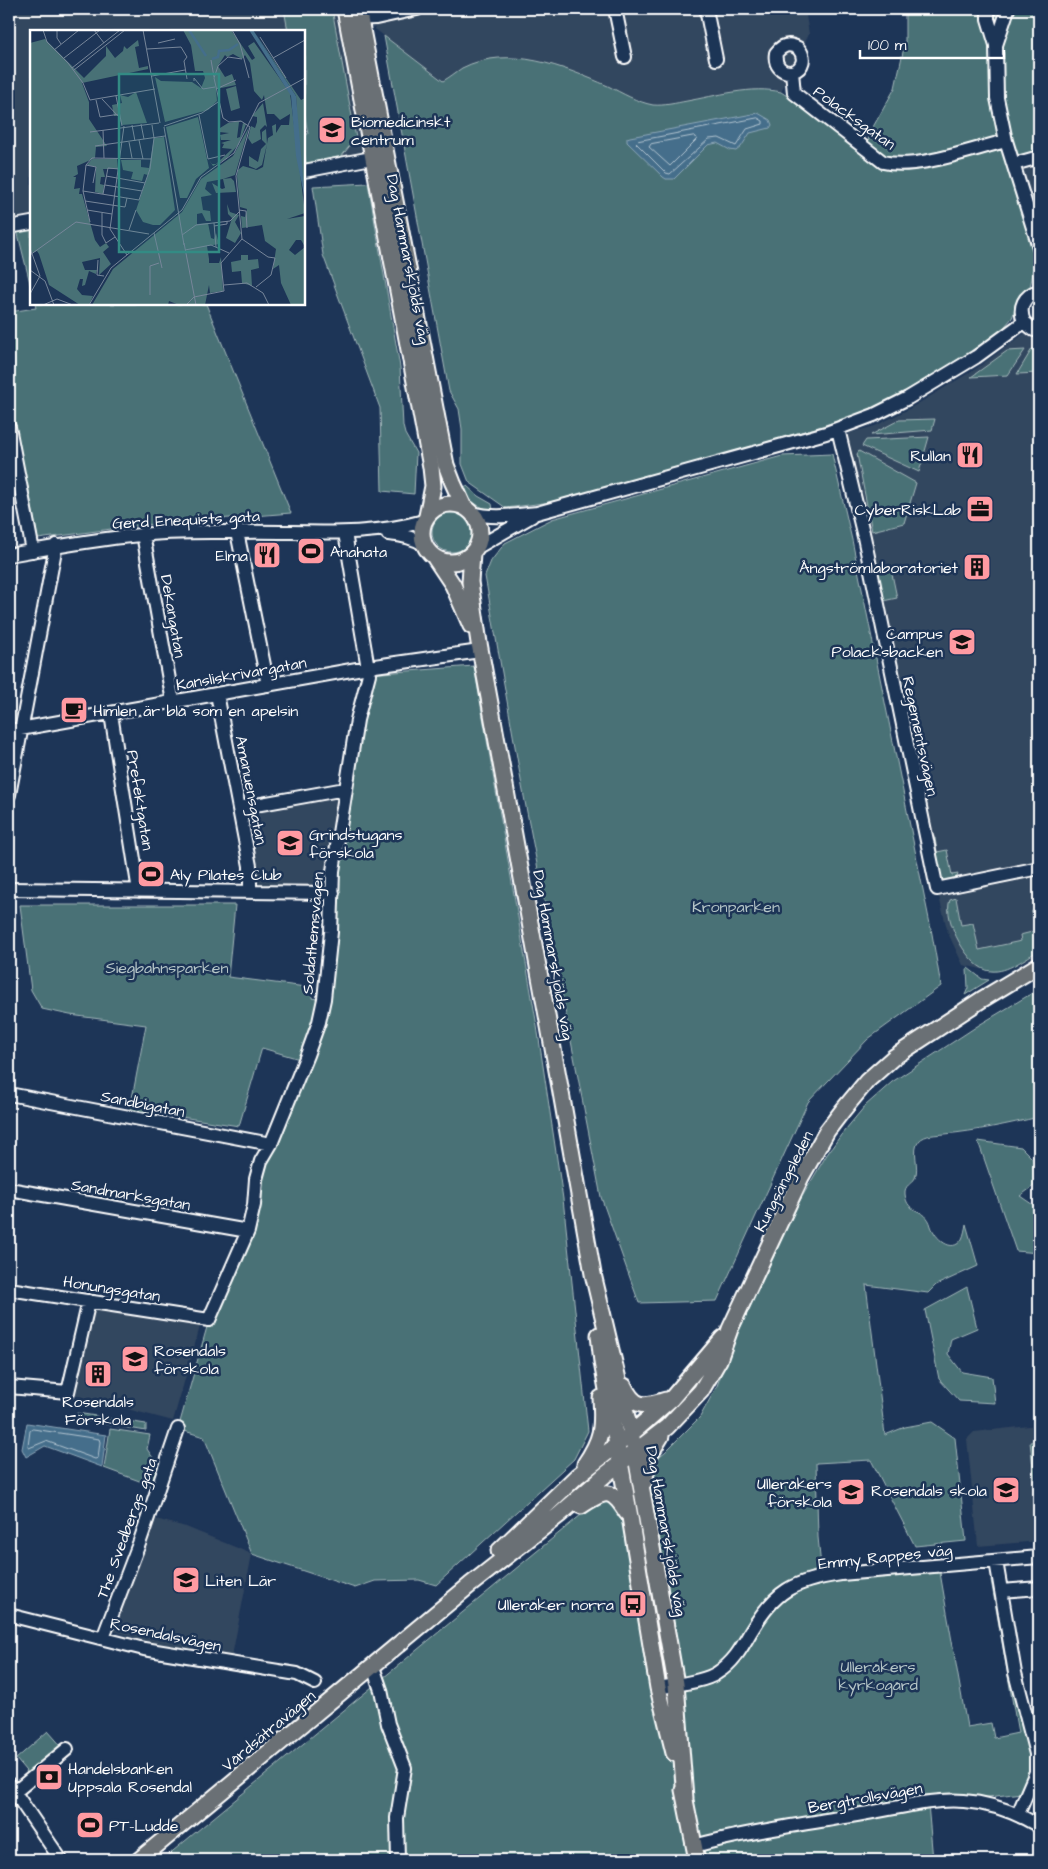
<svg xmlns="http://www.w3.org/2000/svg" width="1048" height="1869" font-family="'Architects Daughter',sans-serif">
<style>
.built{fill:#33465f}
.green{fill:#487176;stroke:#a4b8ba}
.water{fill:#446e8b;stroke:#8fa8b9}
.lines{fill:none;stroke-linecap:round;stroke-linejoin:round}
.shore{stroke:#b4c5d1;stroke-width:1}
.minor-casing{stroke:#fff;stroke-width:16}
.major-casing{stroke:#fff;stroke-width:19}
.minor{stroke:#1d3557;stroke-width:12}
.major{stroke:#6b7074;stroke-width:15}
.labels{text-anchor:middle;stroke-width:5;stroke-linejoin:round;paint-order:stroke}
.street-label{font-size:16px;fill:#fff;stroke:#1d3557}
.poi-label{font-size:16px;fill:#fff;stroke:#1d3557;text-anchor:start}
.park-label{font-size:16px;fill:#b6c6c8;stroke:#1d3557}
.inset-river{fill:none;stroke:#446e8b;stroke-width:2.5}
.inset-road{fill:none;stroke:#77869a;stroke-width:1}
.view{fill:#338b84;fill-opacity:0.15;stroke:#338b84;stroke-width:2.5}
.inset-edge{fill:none;stroke:#fff;stroke-width:2.5}
</style>
<rect width="100%" height="100%" fill="#1d3557"/>
<filter id="ink" filterUnits="userSpaceOnUse"><feTurbulence type="fractalNoise" baseFrequency=".02" numOctaves="2"/><feDisplacementMap in="SourceGraphic" scale="10" xChannelSelector="R" yChannelSelector="G"/><feConvolveMatrix kernelMatrix="1 2 1 2 8 2 1 2 1" color-interpolation-filters="sRGB"/></filter>
<g filter="url(#ink)">
<path class="built" d="M31 9H338L365 153 304 164V31H31V216L9 220V13Z
M372 9H805L809 34 781 92 771 89 724 94 668 105H653L634 99 588 78 544 63 513 57 463 68 443 81 375 29Z
M1039 161V247L1014 164Z
M1025 333 1035 341 1039 342V954L1005 969H981L963 965 948 933 937 889 842 449 849 433 875 426 909 409 977 368Z
M341 784 329 888 246 887V800Z
M90 1305 201 1323 173 1421 70 1394Z
M1039 1425V1541L978 1546 967 1439 974 1432Z
M148 1517 186 1527 252 1554 232 1656 148 1642 107 1629Z"/>
<path class="green" d="M284 9H332L356 138 341 157 306 163 304 152V135L308 134 304 112V31H288Z
M905 9H1039V161L1015 164 1039 247 1030 287 1019 298 1012 318 999 333 932 376 869 411 812 429 566 500 506 508 469 482 462 464V429L459 409 449 391 384 36 443 81C450 77 456 72 462 68 509 44 564 67 608 86 622 93 637 102 653 105 664 106 676 103 687 101 715 96 753 85 781 92L868 149 869 134 895 88 905 43Z
M368 183 400 367 403 426 405 434 416 453 414 494 382 491 380 408 323 255 313 186Z
M16 226H31V287Z
M35 304H206L291 513 133 526 38 539 28 486 9 469V312L36 308Z
M1032 349H1036L1039 359V373L1017 374Z
M1025 350 1008 375 971 377 1007 351Z
M935 419 932 430 871 435 899 420Z
M929 437 919 472 862 446 866 440Z
M859 451 916 483 904 523 872 531 857 454Z
M832 454 852 540 932 934 941 986 868 1039 808 1102 717 1301 639 1303 601 1197 522 786 485 576 491 561 505 543 552 519 782 456Z
M467 486 478 496 492 504 493 510C478 508 469 501 461 487Z
M432 532a20 20 0 1 1 40 0a20 20 0 1 1-40 0Z
M892 568 902 572 892 574 897 598 883 601 876 575 879 571Z
M474 666 537 1026 563 1199 588 1431 574 1459 436 1585 419 1580 375 1581 355 1588 252 1554 204 1437 178 1429 209 1320 248 1231 256 1179 319 1022 333 911 369 674Z
M935 838 937 852 947 850 952 875 958 874 957 877 942 880 940 878 932 839Z
M956 898 961 925 973 923 979 950 1021 941 1020 935 1036 931 1032 911 1039 909V950C1026 958 1007 973 991 971 969 970 942 919 950 900Z
M20 905H235L228 977 314 988 312 998 322 1000 303 1060 262 1048 239 1126 130 1109 146 1025 70 1015 42 1009 31 990Z
M968 968 982 979 989 980 965 995 968 988 967 969Z
M1039 989V1117C1008 1124 977 1131 945 1134 937 1135 925 1134 919 1141 911 1150 920 1167 915 1178 912 1184 904 1185 905 1194 907 1216 926 1206 931 1226 935 1238 952 1255 962 1239 964 1235 965 1229 966 1224L978 1266 936 1285 928 1293 866 1285 885 1435 905 1427 932 1422 955 1438 966 1541 915 1546 871 1460 816 1463 818 1537 822 1577 939 1567 967 1727 991 1723 994 1738 1018 1733 991 1580 996 1561 1039 1758V1791L928 1804 933 1860H162L587 1510 665 1452 700 1417 717 1386 728 1354 799 1202 826 1156 841 1135 865 1106 892 1082 979 1025Z
M978 1141 1021 1147 1039 1165V1182L1020 1196 1039 1209V1253L1016 1251Z
M967 1287 977 1328 951 1339 948 1354 962 1372 992 1377 995 1403 959 1401 939 1379 925 1310Z
M77 1413 146 1424V1431L76 1419Z
M110 1429 150 1435 147 1449 159 1467 153 1486 104 1468Z
M1039 1441V1482L1035 1483 1030 1442Z
M48 1731 63 1748 30 1776 16 1759Z"/>
<path class="water" d="M758 113 770 120 772 125 770 128 750 133 741 147 736 151 730 150 717 143 708 145 674 179H666L663 177 627 142V138L630 137Z
M27 1423 106 1435 102 1467 45 1446 26 1457 22 1449Z"/>
<g class="lines">
<path class="shore" d="M758 118 763 121V124L747 129 736 146 719 138 709 139 670 174 666 173 636 143 638 141Z
M694 136 697 138 696 140 670 166 649 147 651 144Z
M33 1429 99 1439 100 1442 98 1458 95 1459 46 1441 29 1448 28 1446 30 1431Z"/>
<defs>
<path id="minor" d="M615 9 625 57
M706 9 716 59
M988 9V19L996 45
M1008 9 996 45 997 98 1006 141 1039 247
M352 19 376 18 417 9
M792 72C804 68 806 57 798 48 789 43 782 45 776 53 774 65 781 73 792 72L794 93 883 162C917 170 972 149 1006 141
M1014 164 1039 157
M304 171 382 156
M9 227 31 223
M1039 291C1024 295 1018 307 1024 322L1034 330 1039 331
M9 427 33 551
M838 429 864 537 937 889 1039 868
M472 513C494 519 515 515 537 513L826 433 874 415 908 398 976 357 1024 322
M237 532 268 685
M143 534 173 702
M388 534C401 535 414 537 425 545
M476 548 532 516
M9 555C53 547 96 539 140 535 171 531 204 532 235 532 300 530 361 539 424 521
M217 694 250 866V892
M111 714 139 891
M9 731 368 667 480 651
M9 795 56 545
M239 808 345 789
M9 889 333 893
M9 1094 271 1144
M9 1189 248 1231
M9 1289 209 1320 248 1231 254 1205 256 1179 261 1161 271 1144 307 1055 319 1022 324 999 331 932 333 871 357 720 369 674 345 533
M9 1387 68 1392 89 1301
M996 1561 1015 1673 1036 1754V1772L1018 1814
M1001 1591 1039 1588
M9 1615 144 1649 297 1674 315 1683
M103 1638 140 1541 178 1429
M373 1667 381 1690 388 1724 405 1768 397 1818 398 1860
M658 1688C674 1685 704 1682 717 1673 733 1663 741 1649 750 1633 775 1590 793 1581 841 1574L1039 1557
M9 1784 61 1860
M15 1792 67 1749
M694 1846C749 1831 806 1824 862 1814 895 1809 931 1798 964 1801 990 1803 1017 1813 1039 1826"/>
<path id="major" d="M345 9 431 467 433 486 427 516
M358 9 446 465 453 483 464 507
M422 533a29 29 0 1 1 58 0a29 29 0 1 1-58 0Z
M472 554 470 582 479 643 560 1087 593 1274 635 1451 676 1684 685 1798
M435 558 453 585 471 626
M599 1335 602 1362 630 1517 658 1688 674 1753
M624 1386C635 1409 644 1407 666 1400
M585 1464C602 1439 603 1428 601 1398
M644 1482 650 1454 661 1436
M581 1506C605 1490 611 1487 627 1513
M499 1551 577 1476 631 1434 672 1398 723 1338
M683 1790 697 1860
M139 1860 470 1585 559 1515 605 1475 667 1427 701 1391 719 1360 730 1329 801 1177 827 1131 843 1110 867 1081 894 1057 981 1000 1039 965"/>
</defs>
<use href="#minor" class="minor-casing"/>
<use href="#major" class="major-casing"/>
<use href="#minor" class="minor"/>
<use href="#major" class="major"/>
</g>
</g>
<defs>
<symbol id="university-square" viewBox="-11 -11 22 22"><rect x="-9" y="-9" width="18" height="18" rx="4" fill="#ff9aa2" stroke="#1d3557"/><path d="M0-5L7-2L0 1L-7-2ZM-4 1L0 2.5L4 1V4Q0 6-4 4Z" fill="#111"/></symbol>
<symbol id="restaurant-square" viewBox="-11 -11 22 22"><rect x="-9" y="-9" width="18" height="18" rx="4" fill="#ff9aa2" stroke="#1d3557"/><path d="M-5-6h1v4h1v-4h1v4h1v-4h1v5L-1.5 .5V6h-2V.5L-5-1ZM5-6V6H3V1.5H1.5Q1.5-4 5-6Z" fill="#111"/></symbol>
<symbol id="office-square" viewBox="-11 -11 22 22"><rect x="-9" y="-9" width="18" height="18" rx="4" fill="#ff9aa2" stroke="#1d3557"/><path d="M-6-3h4V-5.5h4V-3h4V5H-6ZM-1-4.5V-3h2v-1.5ZM-6 0V1H6V0Z" fill="#111"/></symbol>
<symbol id="stadium-square" viewBox="-11 -11 22 22"><rect x="-9" y="-9" width="18" height="18" rx="4" fill="#ff9aa2" stroke="#1d3557"/><path d="M0-5a6.5 5 0 1 0 0 10a6.5 5 0 1 0 0-10ZM-3.5-1.8h7v3.6h-7Z" fill="#111"/></symbol>
<symbol id="building-square" viewBox="-11 -11 22 22"><rect x="-9" y="-9" width="18" height="18" rx="4" fill="#ff9aa2" stroke="#1d3557"/><path d="M-4-6H4V6H1V3H-1V6H-4ZM-2.5-4.3h1.7v1.8h-1.7ZM.8-4.3h1.7v1.8H.8ZM-2.5-1h1.7V.8h-1.7ZM.8-1h1.7V.8H.8Z" fill="#111"/></symbol>
<symbol id="cafe-square" viewBox="-11 -11 22 22"><rect x="-9" y="-9" width="18" height="18" rx="4" fill="#ff9aa2" stroke="#1d3557"/><path d="M-5.5-4.5H6V0H3Q3 3.5 0 3.5H-2.5Q-5.5 3.5-5.5 0ZM3-3.2v2h1.7v-2ZM-6 4.5H4V6H-6Z" fill="#111"/></symbol>
<symbol id="school-square" viewBox="-11 -11 22 22"><rect x="-9" y="-9" width="18" height="18" rx="4" fill="#ff9aa2" stroke="#1d3557"/><path d="M0-5L7-2L0 1L-7-2ZM-4 1L0 2.5L4 1V4Q0 6-4 4Z" fill="#111"/></symbol>
<symbol id="bus-square" viewBox="-11 -11 22 22"><rect x="-9" y="-9" width="18" height="18" rx="4" fill="#ff9aa2" stroke="#1d3557"/><path d="M-5-6H5V4H4V6H2V4H-2V6H-4V4H-5ZM-3.5-4V0h7V-4ZM-3.5 1.2v1.5H-2V1.2ZM2 1.2v1.5H3.5V1.2Z" fill="#111"/></symbol>
<symbol id="bank-square" viewBox="-11 -11 22 22"><rect x="-9" y="-9" width="18" height="18" rx="4" fill="#ff9aa2" stroke="#1d3557"/><path d="M-6-4H6V4H-6ZM0-2.3a2.3 2.3 0 1 0 0 4.6a2.3 2.3 0 1 0 0-4.6Z" fill="#111"/></symbol>
</defs>
<g fill-rule="evenodd">
<use href="#university-square" x="316" y="114" width="32" height="32"/>
<use href="#restaurant-square" x="954" y="439" width="32" height="32"/>
<use href="#office-square" x="964" y="493" width="32" height="32"/>
<use href="#stadium-square" x="295" y="535" width="32" height="32"/>
<use href="#restaurant-square" x="251" y="539" width="32" height="32"/>
<use href="#building-square" x="961" y="551" width="32" height="32"/>
<use href="#university-square" x="946" y="626" width="32" height="32"/>
<use href="#cafe-square" x="58" y="694" width="32" height="32"/>
<use href="#school-square" x="274" y="827" width="32" height="32"/>
<use href="#stadium-square" x="135" y="858" width="32" height="32"/>
<use href="#school-square" x="119" y="1343" width="32" height="32"/>
<use href="#building-square" x="82" y="1358" width="32" height="32"/>
<use href="#school-square" x="990" y="1474" width="32" height="32"/>
<use href="#school-square" x="835" y="1476" width="32" height="32"/>
<use href="#school-square" x="170" y="1564" width="32" height="32"/>
<use href="#bus-square" x="617" y="1588" width="32" height="32"/>
<use href="#bank-square" x="33" y="1761" width="32" height="32"/>
<use href="#stadium-square" x="74" y="1809" width="32" height="32"/>
</g>
<g class="labels">
<g class="street-label">
<text transform="translate(855 117) rotate(36)" y="6">Polacksgatan</text>
<text transform="translate(409 259) rotate(79)" y="6">Dag Hammarskjölds väg</text>
<text transform="translate(186 519) rotate(-3)" y="6">Gerd Enequists gata</text>
<text transform="translate(174 616) rotate(80)" y="6">Dekangatan</text>
<text transform="translate(241 673) rotate(-10)" y="6">Kansliskrivargatan</text>
<text transform="translate(921 736) rotate(78)" y="6">Regementsvägen</text>
<text transform="translate(252 790) rotate(79)" y="6">Amanuensgatan</text>
<text transform="translate(141 800) rotate(81)" y="6">Prefektgatan</text>
<text transform="translate(312 933) rotate(-85)" y="6">Soldathemsvägen</text>
<text transform="translate(554 955) rotate(80)" y="6">Dag Hammarskjölds väg</text>
<text transform="translate(143 1103) rotate(11)" y="6">Sandbigatan</text>
<text transform="translate(783 1181) rotate(-63)" y="6">Kungsängsleden</text>
<text transform="translate(131 1194) rotate(10)" y="6">Sandmarksgatan</text>
<text transform="translate(112 1288) rotate(9)" y="6">Honungsgatan</text>
<text transform="translate(126 1528) rotate(-70)" y="6">The Svedbergs gata</text>
<text transform="translate(667 1531) rotate(80)" y="6">Dag Hammarskjölds väg</text>
<text transform="translate(885 1556) rotate(-6)" y="6">Emmy Rappes väg</text>
<text transform="translate(166 1634) rotate(12)" y="6">Rosendalsvägen</text>
<text transform="translate(268 1730) rotate(-40)" y="6">Vårdsätravägen</text>
<text transform="translate(865 1797) rotate(-10)" y="6">Bergtrollsvägen</text>
</g>
<g class="poi-label">
<text x="351" y="127">Biomedicinskt<tspan x="351" dy="18">centrum</tspan></text>
<text x="951" y="461" text-anchor="end">Rullan</text>
<text x="961" y="515" text-anchor="end">CyberRiskLab</text>
<text x="330" y="557">Anahata</text>
<text x="248" y="561" text-anchor="end">Elma</text>
<text x="958" y="573" text-anchor="end">Ångströmlaboratoriet</text>
<text x="943" y="639" text-anchor="end">Campus<tspan x="943" dy="18">Polacksbacken</tspan></text>
<text x="93" y="716">Himlen är blå som en apelsin</text>
<text x="309" y="840">Grindstugans<tspan x="309" dy="18">förskola</tspan></text>
<text x="170" y="880">Aly Pilates Club</text>
<text x="154" y="1356">Rosendals<tspan x="154" dy="18">förskola</tspan></text>
<text x="98" y="1407" text-anchor="middle">Rosendals<tspan x="98" dy="18">Förskola</tspan></text>
<text x="832" y="1489" text-anchor="end">Ulleråkers<tspan x="832" dy="18">förskola</tspan></text>
<text x="987" y="1496" text-anchor="end">Rosendals skola</text>
<text x="205" y="1586">Liten Lär</text>
<text x="614" y="1610" text-anchor="end">Ulleråker norra</text>
<text x="68" y="1774">Handelsbanken<tspan x="68" dy="18">Uppsala Rosendal</tspan></text>
<text x="109" y="1831">PT-Ludde</text>
</g>
<g class="park-label">
<text x="736" y="912">Kronparken</text>
<text x="167" y="973">Siegbahnsparken</text>
<text x="878" y="1672">Ulleråkers<tspan x="878" dy="18">kyrkogård</tspan></text>
</g>
</g>
<g transform="translate(30 30)">
<rect width="275" height="275" fill="#1d3557"/>
<path d="M153 0H201L222 30 225 28 218 16 224 12 260 63 275 183 257 189 275 186V275H261L251 253 249 235 243 239 246 219 235 211 232 195 212 198 211 186 215 187 217 179 210 177 207 146 208 140 213 136 227 140 233 137 238 108 243 105 242 96 246 94V103L251 95H259L260 84 250 90 244 84H237L234 65 232 70 224 61 220 33 215 25 212 29 203 24 197 27 195 25 188 36 195 47 202 44 206 55 186 59 187 71 178 80 135 92 125 47 131 51 162 52 171 58 175 48 173 41H165L161 15ZM266 210H271L275 217 265 225 259 220ZM223 0 271 70 275 68V161L269 128 266 66ZM15 9 54 48 76 26V16L85 28 93 21 94 16 97 19 108 10 109 16 105 17 109 38 118 36V39L52 53 59 72V89L77 116 66 117 65 128 47 136 48 144 43 147H46L44 159 50 158 49 164H52L65 210 70 217 76 213 79 217 73 222 81 234 69 245 70 228 52 232 55 240H67L66 244 59 241 55 255 52 256 53 249H50L47 259 52 265 63 266 59 275H50L19 255 9 224 7 221 2 223 0 218V13ZM206 56 210 78 201 81 196 59ZM106 62 117 93 92 95 88 86H84L82 75 92 73 90 65 98 67ZM233 73 237 97 235 95 230 100 231 109 222 114 218 108 221 96 225 98 227 92V87L222 86ZM168 87 179 138 166 149 157 168H150L136 97ZM209 92 207 108 210 107 213 93 216 94 209 114 196 129 183 136 179 130 182 134H186L202 119 192 118 194 114 191 113 201 110H191L190 105 199 103 189 102 190 98 198 93 210 91 212 92ZM219 97 205 145 193 149 201 148 204 151 206 162 186 163 182 153 192 159 195 158 193 149 177 152 175 159 182 165 171 167 173 180 180 181 181 191H176L172 183 167 184V194L178 193 181 208 184 209 186 203 189 214 177 216 179 229V233H189L191 227 193 261 180 263 179 255 175 275H149L139 271 138 275H62L83 239 152 182 171 149 203 126ZM236 99 237 114 232 135 226 139 219 136V126L228 132 231 119 236 114 232 110V102ZM134 107 145 180 130 195H123L113 192 106 180 118 145 114 144 112 151 101 149 103 142 93 140 91 130H111V137L119 138 124 108ZM62 129H87L88 139H73L75 147H71L70 154 74 155 73 164 65 162 66 137 57 135ZM197 174 200 182 209 185 205 192 211 203 202 218 205 213 196 208 202 188 198 184ZM211 225H218V230L228 229 229 238 221 240 222 256 212 253 211 241 202 242 201 232 211 230Z" fill="#487176" fill-rule="evenodd"/>
<path d="M219 0H223L266 66 275 170 266 126 261 66Z" fill="#446e8b"/>
<path class="inset-river" d="M159 0 176 26M182 29 188 27 189 21 199 20 208 14"/>
<path class="inset-road" d="M13 0 17 12 38 33 53 53 60 70 125 59M27 0V8L31 14M64 0 74 13M113 0 130 93M202 0 210 14 219 48M230 7 256 48M128 13 145 9M117 19 151 17 157 27 154 31 157 49M24 20 49 0M34 28 70 0M243 28 275 10M181 30 184 47M42 38 90 0M44 40 95 0M122 46 155 40M164 51V48L173 59 185 57M186 59 206 50M86 66 92 96M72 69 88 86M66 70 70 87 90 84M169 85 178 129 195 125M111 94 114 109M102 95 105 111M94 96 80 199 97 225M134 96 172 83 188 72M134 97 154 215M73 100 74 128M60 102 129 93M109 110 113 129M99 112 102 128M65 116 135 106M56 135 66 137 63 153M76 146 115 153M75 155 112 161M53 161 109 170 120 139 124 108 122 95M73 164 78 138 89 139M55 171 95 177 97 168M57 180 82 184M209 180 216 181 217 198M72 183V205L76 213 85 207M60 192 53 161 56 135 62 128 121 129M184 193 186 217M184 196 197 194V191M99 200 106 180M124 203 132 238M152 205 166 195 200 191 210 181M212 209 238 227 245 228 241 245 226 257M154 213 166 275M0 218 10 246 0 264M155 220 181 215 199 223M0 225 46 192 119 204M68 230 67 245 74 246M0 240 15 251 24 275M194 255 217 253 233 263 239 275M120 265V236L129 233M13 275 27 269 43 275M59 275 81 238 152 180 171 147 204 123 229 73 275 48M156 275 164 267 194 261 191 233 212 209 206 146 220 97 211 91 199 92 193 88 184 48 188 36 198 27 212 29"/>
<path class="view" d="M89 44H189V222H89Z"/>
<rect width="275" height="275" class="inset-edge"/>
</g>
<rect width="1048" height="1869" fill="none" stroke="#1d3557" stroke-width="30"/>
<rect x="15" y="15" width="1018" height="1839" fill="none" stroke="#fff" stroke-width="2" filter="url(#ink)"/>
<path d="M860 50v8h144v-8" fill="none" stroke="#ffffff" stroke-width="2.5"/>
<text x="868" y="50" font-size="15" fill="#ffffff" stroke="#1d3557" stroke-width="4" paint-order="stroke">100 m</text>
</svg>
